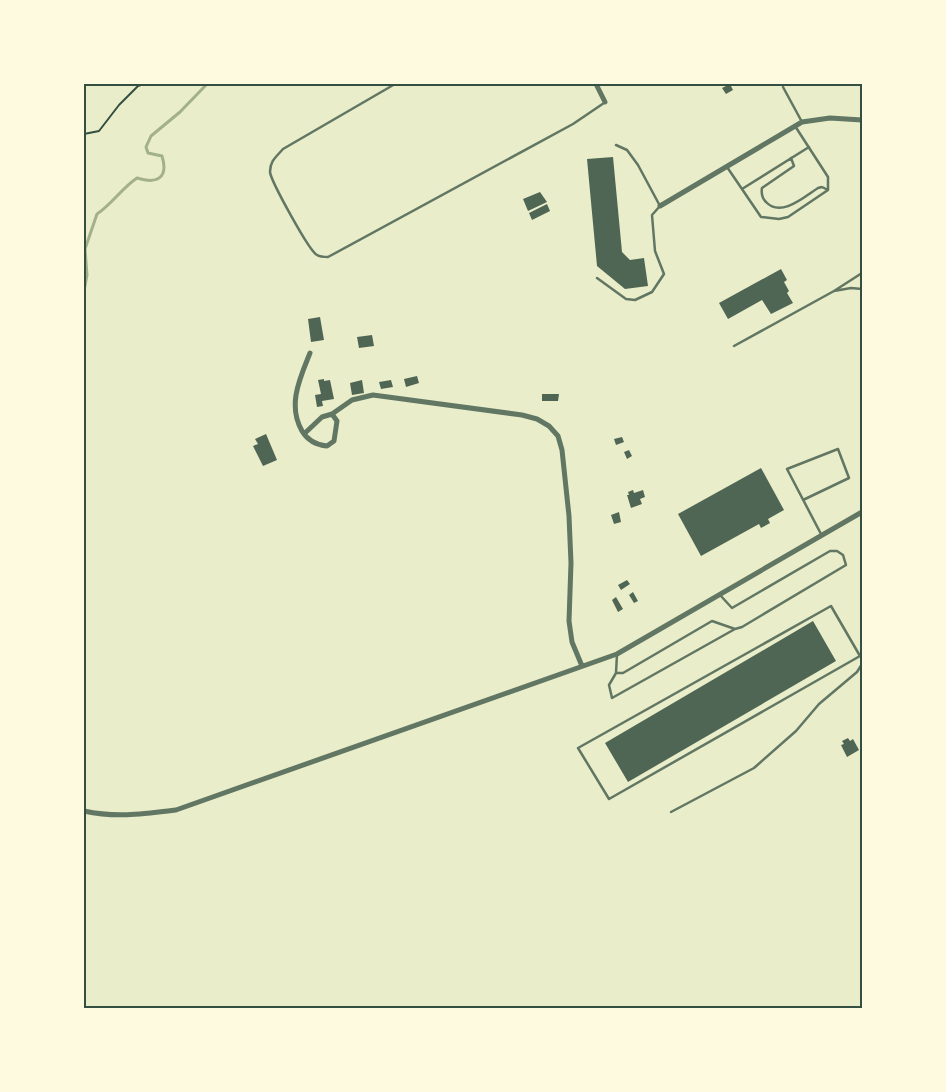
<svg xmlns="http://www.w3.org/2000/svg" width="946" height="1092" font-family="Signika,sans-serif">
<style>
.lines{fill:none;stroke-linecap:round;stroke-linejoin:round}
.stream{stroke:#a3b18a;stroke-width:3}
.building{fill:#4f6655}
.path{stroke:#344e41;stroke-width:2}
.service{stroke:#617663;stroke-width:2.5}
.minor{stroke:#617663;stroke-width:5}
.neatline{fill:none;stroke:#344e41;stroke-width:2}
</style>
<rect width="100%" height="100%" fill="#e9edc9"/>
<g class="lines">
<path class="stream" d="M84 291 87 275 85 249 97 214C112 204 122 188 137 178 156 184 169 179 162 156L148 153 146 147 151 136 180 112 207 84"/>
</g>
<path class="building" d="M730 84 733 90 726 94 722 88Z
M613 157 622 252 630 260 644 258 648 286 625 289 597 266 587 159Z
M540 192 547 202 528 211 523 199Z
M547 204 550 211 532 220 529 213Z
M781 269 787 280 784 282 789 291 787 293 793 303 771 314 762 300 728 319 719 303Z
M320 317 324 340 311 342 308 319Z
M372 335 374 346 359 348 357 337Z
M417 376 419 383 406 387 404 379Z
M324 379V381L330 380 334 399 322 401 323 406 317 407 315 395 321 394 318 380Z
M362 380 364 393 352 395 350 383Z
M391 380 393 387 381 389 379 382Z
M542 394H559L558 401H542Z
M266 434 277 460 263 466 253 446 258 444 255 439Z
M622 437 624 442 616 445 614 439Z
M629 450 632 456 627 459 624 452Z
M761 468 784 510 768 519 770 523 761 528 759 524 701 556 678 514Z
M633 490 634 493 643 490 645 497 640 499 642 504 631 508 627 495H629L628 492Z
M619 512 621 522 614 524 611 515Z
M627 580 630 584 621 590 618 585Z
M633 592 638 601 634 603 629 595Z
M616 597 623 609 618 612 612 600Z
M813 621 836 661 628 782 605 743Z
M848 738 850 741 853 739 859 750 847 757 841 745 844 744 842 741Z"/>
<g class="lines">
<path class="path" d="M84 134 99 131 119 105 138 86 144 84"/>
<path class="service" d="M395 84 283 149C276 157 270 161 270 172 271 181 309 251 317 255 320 257 325 257 328 257L573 124 604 103
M783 87 802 122
M791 158 794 166 762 188C761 194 762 198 766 202 781 218 804 197 818 188L822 187 828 190
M727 167 761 217 779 219 788 217 828 190V177L795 126
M742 189 809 147
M862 273 834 291 851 288 862 289
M597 278 626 299 635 300 652 292 664 274 655 251 652 215 660 206 638 165 627 150 616 145
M734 346 834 291
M803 500 849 478 838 449 787 469 821 534
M617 654 616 673 609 685 612 698 735 629 742 627 846 565 843 555 837 551H830L732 608 720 595
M860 656 609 799 578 748 831 606 860 656 862 657
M616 673H623L712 621 735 629
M671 812 754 768 796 731 819 704 857 672 862 664"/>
<path class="minor" d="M596 84 605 102
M660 206 802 122 830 118 862 120
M310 353C300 378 287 405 302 431 308 441 316 445 327 446L334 441 337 421 332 414 352 400 373 395 522 415 537 419 549 426 558 436 562 450 569 516 571 563 569 621 572 642 582 666
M304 434 322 417 332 414
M84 811C116 818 143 814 176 810L617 654 862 512"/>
</g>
<rect width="946" height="1092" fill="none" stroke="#fefae0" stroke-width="170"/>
<rect x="85" y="85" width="776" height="922" class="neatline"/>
</svg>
